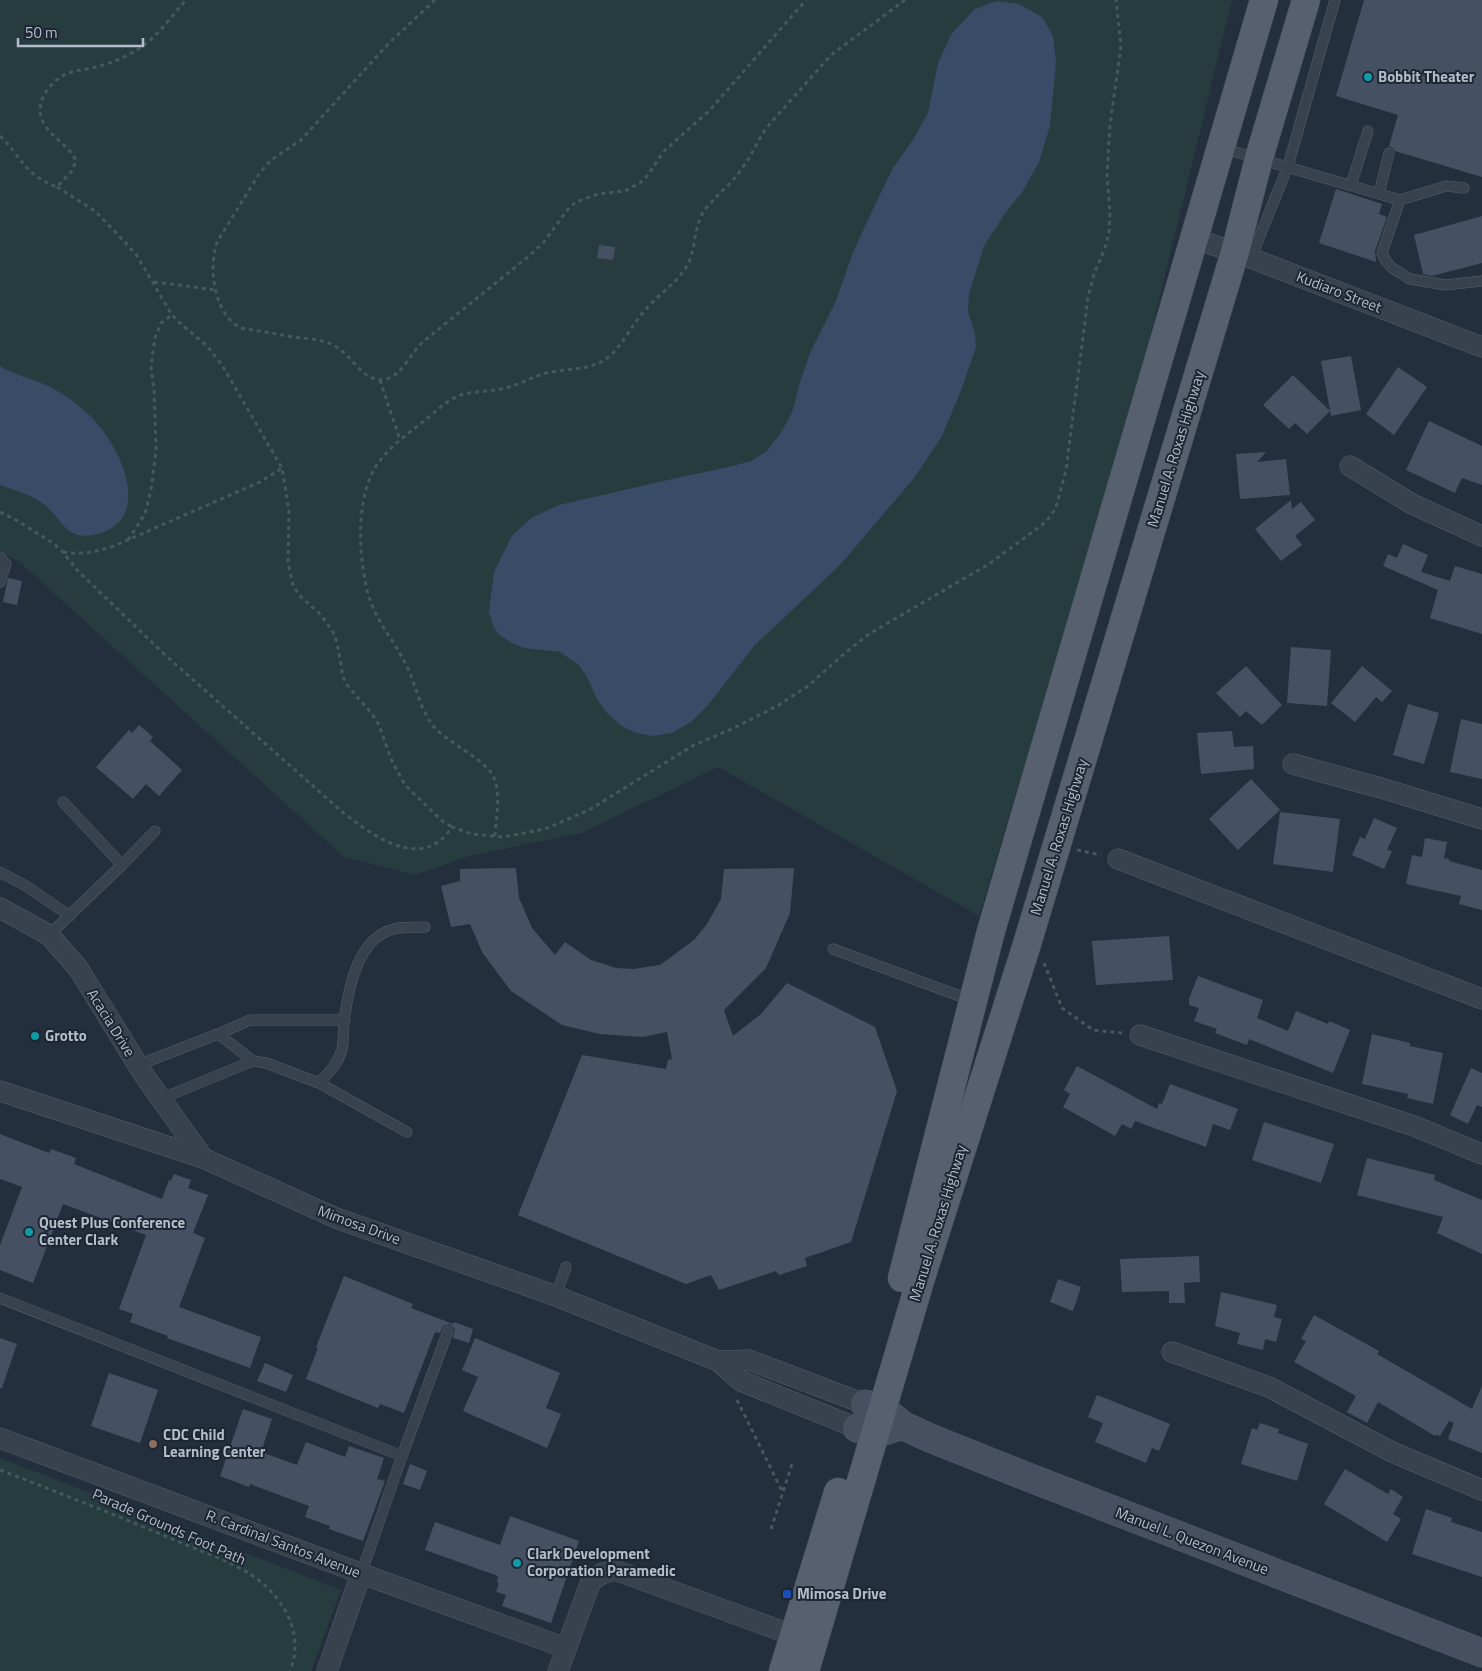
<svg xmlns="http://www.w3.org/2000/svg" width="1482" height="1671" font-family="'Titillium Web',sans-serif">
<style>
.green{fill:#263c3f}
.water{fill:#394c67}
.building{fill:#455162}
.lines{fill:none;stroke-linecap:round;stroke-linejoin:round}
.lane-casing{stroke:#565f6c;stroke-width:11}
.street-casing{stroke:#565f6c;stroke-width:21}
.secondary-casing{stroke:#565f6c;stroke-width:29}
.primary-casing{stroke:#414a57;stroke-width:29}
.path{stroke:#44595c;stroke-width:3;stroke-dasharray:4 4;stroke-linecap:butt}
.lane{stroke:#38414e;stroke-width:10}
.street{stroke:#38414e;stroke-width:20}
.secondary{stroke:#465061;stroke-width:28}
.primary{stroke:#56606e;stroke-width:28}
.culture-dot{fill:#0f9aa8;stroke:#1d2633;stroke-width:2}
.education-dot{fill:#8d6e63;stroke:#1d2633;stroke-width:2}
.transit-dot{fill:#1a4fb4;stroke:#1d2633;stroke-width:2}
.labels{text-anchor:middle;stroke-width:4;stroke-linejoin:round;paint-order:stroke}
.poi-label{font-size:15px;font-weight:bold;fill:#b4bcc9;stroke:#1d2633;text-anchor:start}
.street-label{font-size:15px;fill:#b4bcc9;stroke:#1d2633}
</style>
<rect width="100%" height="100%" fill="#242f3e"/>
<path class="green" d="M0 0H1232L1133 407 979 916 718 767 582 833 469 856 415 875 344 857 22 564 0 551Z
M0 1458 341 1590 311 1671H0Z"/>
<path class="water" d="M997 1 1019 4 1042 17 1053 36 1056 62 1050 126 1039 162 1023 191 1006 212 984 246 969 294 968 312 975 334 976 347 962 388 942 436 914 478 840 565 754 646 708 705 691 722 672 733 653 736 636 733 620 725 607 713 597 699 587 677 579 665 560 652 524 648 512 643 498 634 493 625 489 612 494 572 512 536 531 518 559 505 681 477 729 467 751 461 767 451 782 431 793 410 800 382 810 353 836 301 853 252 874 207 893 168 914 138 928 113 938 63 952 33 975 9Z
M0 366C16 376 36 379 52 388 71 398 92 415 104 432 121 455 141 500 118 523 108 533 88 539 75 534 61 528 55 511 42 503 30 494 14 490 0 485Z"/>
<path class="building" d="M1364 0H1482V177L1395 151 1393 148 1389 146 1398 115 1336 96Z
M1336 189 1382 204 1379 214 1387 217 1375 251 1376 262 1319 243Z
M1482 216V263L1432 276 1423 274 1414 235Z
M599 245 615 247 613 260 597 258Z
M1351 356 1361 410 1331 416 1321 361Z
M1398 367 1427 387 1394 435 1366 414Z
M1293 375 1330 411 1307 434 1295 423 1289 429 1263 405Z
M1429 421 1482 446V485L1462 478 1455 493 1406 470Z
M1266 452 1257 462 1286 459 1290 495 1240 499 1236 454Z
M1291 500 1292 509 1301 502 1315 520 1295 536 1302 545 1281 561 1255 529Z
M1403 544 1428 555 1421 572 1450 581 1455 566 1482 574V634L1430 618 1438 590 1383 566 1388 554 1397 558Z
M8 578 22 581 17 605 3 602Z
M1291 647 1331 650 1327 706 1287 703Z
M1246 666 1282 705 1262 725 1246 711 1240 717 1216 693Z
M1362 666 1392 691 1382 702 1376 697 1355 722 1331 703Z
M1408 704 1439 713 1424 764 1393 755Z
M1461 719 1482 724V779L1450 772Z
M139 725 153 737 150 741 182 770 159 796 146 784 133 799 96 767 129 730 132 733Z
M1232 731 1234 747 1253 746 1254 769 1201 774 1197 733Z
M1251 779 1280 810 1238 850 1209 819Z
M1280 812 1340 819 1333 872 1273 864Z
M1374 818 1397 828 1387 850 1392 851 1384 869 1352 855 1360 837 1365 839Z
M1425 838 1447 842 1444 858 1449 859V861L1482 870V910L1459 904 1461 896 1406 884 1412 855 1422 857Z
M516 868 519 898 532 928 555 955 565 942 591 960 616 968 633 969 660 965 694 940 707 924 721 899 724 869 794 868 790 913 766 968 724 1010 733 1036 761 1014 787 983 875 1027 897 1091 851 1242 805 1258 807 1266 779 1275 776 1271 719 1290 711 1275 686 1284 518 1215 582 1055 666 1069 668 1060 672 1059 667 1032 643 1037 600 1034 562 1025 511 991 482 952 470 924 451 927 441 886 460 881V869Z
M1169 936 1173 980 1096 985 1092 941Z
M1198 976 1263 1000 1257 1018 1288 1031 1296 1011 1328 1024 1329 1021 1350 1030 1333 1073 1249 1039 1247 1045 1215 1033 1217 1029 1194 1021 1199 1008 1189 1005V999Z
M1372 1034 1410 1043V1046L1443 1053 1433 1104 1407 1098 1408 1094 1362 1084Z
M1077 1066 1157 1109 1159 1103 1162 1104 1170 1084 1238 1109 1230 1130 1213 1124 1206 1147 1135 1121 1131 1129 1122 1124 1115 1136 1063 1107 1070 1094 1064 1090Z
M1471 1068 1482 1073V1107L1477 1105 1468 1124 1450 1115Z
M1264 1122 1334 1144 1321 1183 1252 1160Z
M0 1134 49 1153 51 1149 76 1158 74 1164 162 1199 169 1180 171 1181 174 1174 191 1180 188 1188 208 1195 193 1233 205 1238 179 1307 261 1337 250 1368 167 1338 168 1336 130 1322 133 1314 119 1309 146 1235 63 1204 33 1283 0 1270V1245L22 1187 0 1179Z
M1367 1158 1435 1175 1434 1180 1482 1200V1254L1437 1233 1443 1217 1357 1195Z
M1199 1256 1200 1282 1184 1283 1185 1303H1169V1291L1122 1292 1120 1259Z
M344 1276 413 1304 411 1308 453 1324 454 1322 473 1329 469 1343 453 1338 455 1329 450 1324 443 1326 440 1333 435 1332 404 1413 380 1404 378 1408 306 1379 318 1348 316 1347Z
M1058 1279 1081 1287 1073 1311 1050 1302Z
M1221 1292 1277 1305 1274 1317 1282 1319 1276 1342 1265 1339 1263 1350 1237 1344 1240 1333 1215 1326Z
M1314 1315 1379 1351 1377 1354 1472 1409 1482 1386V1453L1448 1439 1454 1423 1449 1421 1440 1436 1436 1435 1435 1436 1378 1402 1367 1423 1347 1412 1356 1396 1294 1362 1306 1341 1301 1339Z
M0 1338 17 1344 2 1388H0Z
M475 1338 560 1373 546 1408 561 1414 547 1448 463 1411 478 1377 462 1370Z
M265 1363 293 1375 286 1392 257 1381Z
M109 1373 158 1390 140 1443 91 1426Z
M1097 1395 1170 1424 1159 1451 1152 1448 1146 1463 1095 1442 1103 1423 1088 1417Z
M243 1409 272 1419 261 1452 297 1465 306 1442 345 1457 349 1446 384 1458 377 1479 385 1481 363 1541 329 1529 330 1526 305 1517 309 1506 250 1484 249 1487 220 1476Z
M1260 1423 1279 1429 1278 1433 1308 1444 1297 1481 1241 1464 1252 1428 1257 1430Z
M410 1464 427 1471 420 1490 403 1484Z
M1345 1469 1388 1494 1391 1489 1403 1497 1393 1514 1401 1519 1387 1542 1324 1504Z
M1426 1509 1452 1518 1451 1522 1482 1532V1577L1412 1554Z
M510 1516 579 1541 551 1623 502 1606 506 1595 496 1592 499 1583 497 1582 498 1576 425 1550 435 1522 500 1545Z"/>
<g class="lines">
<defs>
<path id="lane" d="M1222 148 1400 200 1446 186 1464 188
M1351 185 1368 131
M1379 194 1389 153
M1400 200 1382 253 1386 261 1392 268 1410 279 1445 285 1482 281
M1251 258 1288 166 1335 0
M0 557 6 564 0 582
M63 802 122 865
M0 872 26 886 70 916
M49 935 122 865 155 831
M833 949 973 1001
M218 1034 253 1061
M138 1065 218 1034 250 1020H345
M319 1083 407 1132
M160 1099 253 1061 266 1063 319 1083C329 1072 338 1064 342 1049 344 1040 343 1031 344 1022 348 990 357 938 394 929 404 926 415 928 425 927
M556 1296 566 1267
M0 1298 402 1456 361 1574
M402 1456 448 1331"/>
<path id="street" d="M1195 239 1235 252 1482 347
M1350 466 1412 504 1482 536
M1293 764 1381 788 1482 819
M1118 859 1482 999
M0 908 49 935 78 968 144 1075 203 1158
M1140 1035 1414 1126 1482 1154
M0 1091 203 1158 336 1218 556 1296 718 1361 741 1381 857 1428
M1172 1352 1269 1387 1392 1452 1482 1490
M718 1361 749 1360 865 1404
M0 1438 376 1579 566 1648
M327 1671 361 1574
M558 1671 591 1581 603 1573 615 1570 806 1640"/>
<path id="secondary" d="M865 1404 882 1409 904 1426 930 1438 1033 1479 1482 1653
M857 1428 875 1434 897 1427"/>
<path id="primary" d="M902 1278 991 931 1264 0
M783 1671 838 1492
M805 1671 921 1278 1027 944 1235 252 1259 158 1306 0"/>
</defs>
<use href="#lane" class="lane-casing"/>
<use href="#street" class="street-casing"/>
<use href="#secondary" class="secondary-casing"/>
<use href="#primary" class="primary-casing"/>
<path class="path" d="M435 0 389 43 301 140 271 160 259 174 217 242C208 268 214 315 241 328 259 331 276 334 294 337 309 339 325 339 338 348 354 358 365 385 387 379 403 374 411 352 424 341L529 256 543 243 569 208 576 202 598 194 625 191 641 182 648 175 664 151 709 111 806 0
M0 136C23 158 23 174 57 187L72 171 76 161C69 144 46 135 41 117 36 100 52 80 66 74 75 70 86 70 96 67 109 64 123 58 135 51 156 39 170 18 186 0
M57 187 95 211 123 240 137 256 172 315 181 324 207 346 222 365 282 468 289 511 288 562 293 586 302 598 319 613 332 630 337 642 343 677 347 685 372 714 379 725 391 759 405 785 441 820 452 827
M154 282 216 290
M380 380 400 440
M0 512 16 520 53 543 62 551 78 571 164 654 340 810C370 834 422 874 452 827L472 834 503 837 545 829 589 810 694 745 734 728 777 706 808 686 845 653 869 634 989 564 1042 525 1051 516 1056 507 1066 470 1088 297 1094 274 1105 248 1109 233 1110 213 1107 176 1110 125 1121 46 1116 0
M128 540 145 514 151 490 156 450 154 389 151 368 153 351 155 338 161 323 172 315
M63 552C82 555 96 552 114 546L260 482 282 468
M495 836C496 818 501 795 494 778 487 760 450 744 435 728 421 712 417 690 409 671 394 637 371 619 365 580 358 545 357 491 379 462 390 447 405 436 419 425 431 416 443 403 458 396 471 391 487 392 501 389 517 386 531 377 547 373 568 368 594 371 611 355 625 341 633 323 647 308 660 293 680 281 689 262 696 245 694 226 704 211 716 195 732 184 743 167 753 154 758 139 768 126L831 55 905 0
M1077 850 1101 855
M1044 963 1062 1008 1093 1030 1122 1033
M737 1400 783 1493
M0 1470C60 1493 118 1516 177 1541 202 1552 231 1561 253 1576 284 1598 305 1633 290 1671
M771 1529 792 1464"/>
<use href="#lane" class="lane"/>
<use href="#street" class="street"/>
<use href="#secondary" class="secondary"/>
<use href="#primary" class="primary"/>
</g>
<g class="culture-dot">
<circle cx="1368" cy="77" r="5"/>
<circle cx="35" cy="1036" r="5"/>
<circle cx="29" cy="1232" r="5"/>
<circle cx="517" cy="1563" r="5"/>
</g>
<circle class="education-dot" cx="153" cy="1444" r="5"/>
<rect class="transit-dot" x="782" y="1589" width="10" height="10" rx="2.5"/>
<g class="labels">
<g class="poi-label">
<text x="1378" y="82">Bobbit Theater</text>
<text x="45" y="1041">Grotto</text>
<text x="39" y="1228">Quest Plus Conference<tspan x="39" dy="17">Center Clark</tspan></text>
<text x="163" y="1440">CDC Child<tspan x="163" dy="17">Learning Center</tspan></text>
<text x="527" y="1559">Clark Development<tspan x="527" dy="17">Corporation Paramedic</tspan></text>
<text x="797" y="1599">Mimosa Drive</text>
</g>
<g class="street-label">
<text transform="translate(1339 292) rotate(21)" y="5">Kudiaro Street</text>
<text transform="translate(1176 449) rotate(-73)" y="5">Manuel A. Roxas Highway</text>
<text transform="translate(1059 837) rotate(-73)" y="5">Manuel A. Roxas Highway</text>
<text transform="translate(111 1023) rotate(58)" y="5">Acacia Drive</text>
<text transform="translate(938 1223) rotate(-73)" y="5">Manuel A. Roxas Highway</text>
<text transform="translate(359 1225) rotate(20)" y="5">Mimosa Drive</text>
<text transform="translate(169 1527) rotate(24)" y="5">Parade Grounds Foot Path</text>
<text transform="translate(1192 1541) rotate(21)" y="5">Manuel L. Quezon Avenue</text>
<text transform="translate(283 1544) rotate(21)" y="5">R. Cardinal Santos Avenue</text>
</g>
</g>
<path d="M18 38v8h125v-8" fill="none" stroke="#b4bcc9" stroke-width="2.5"/>
<text x="25" y="38" font-size="15" fill="#b4bcc9" stroke="#1d2633" stroke-width="4" paint-order="stroke">50 m</text>
</svg>
